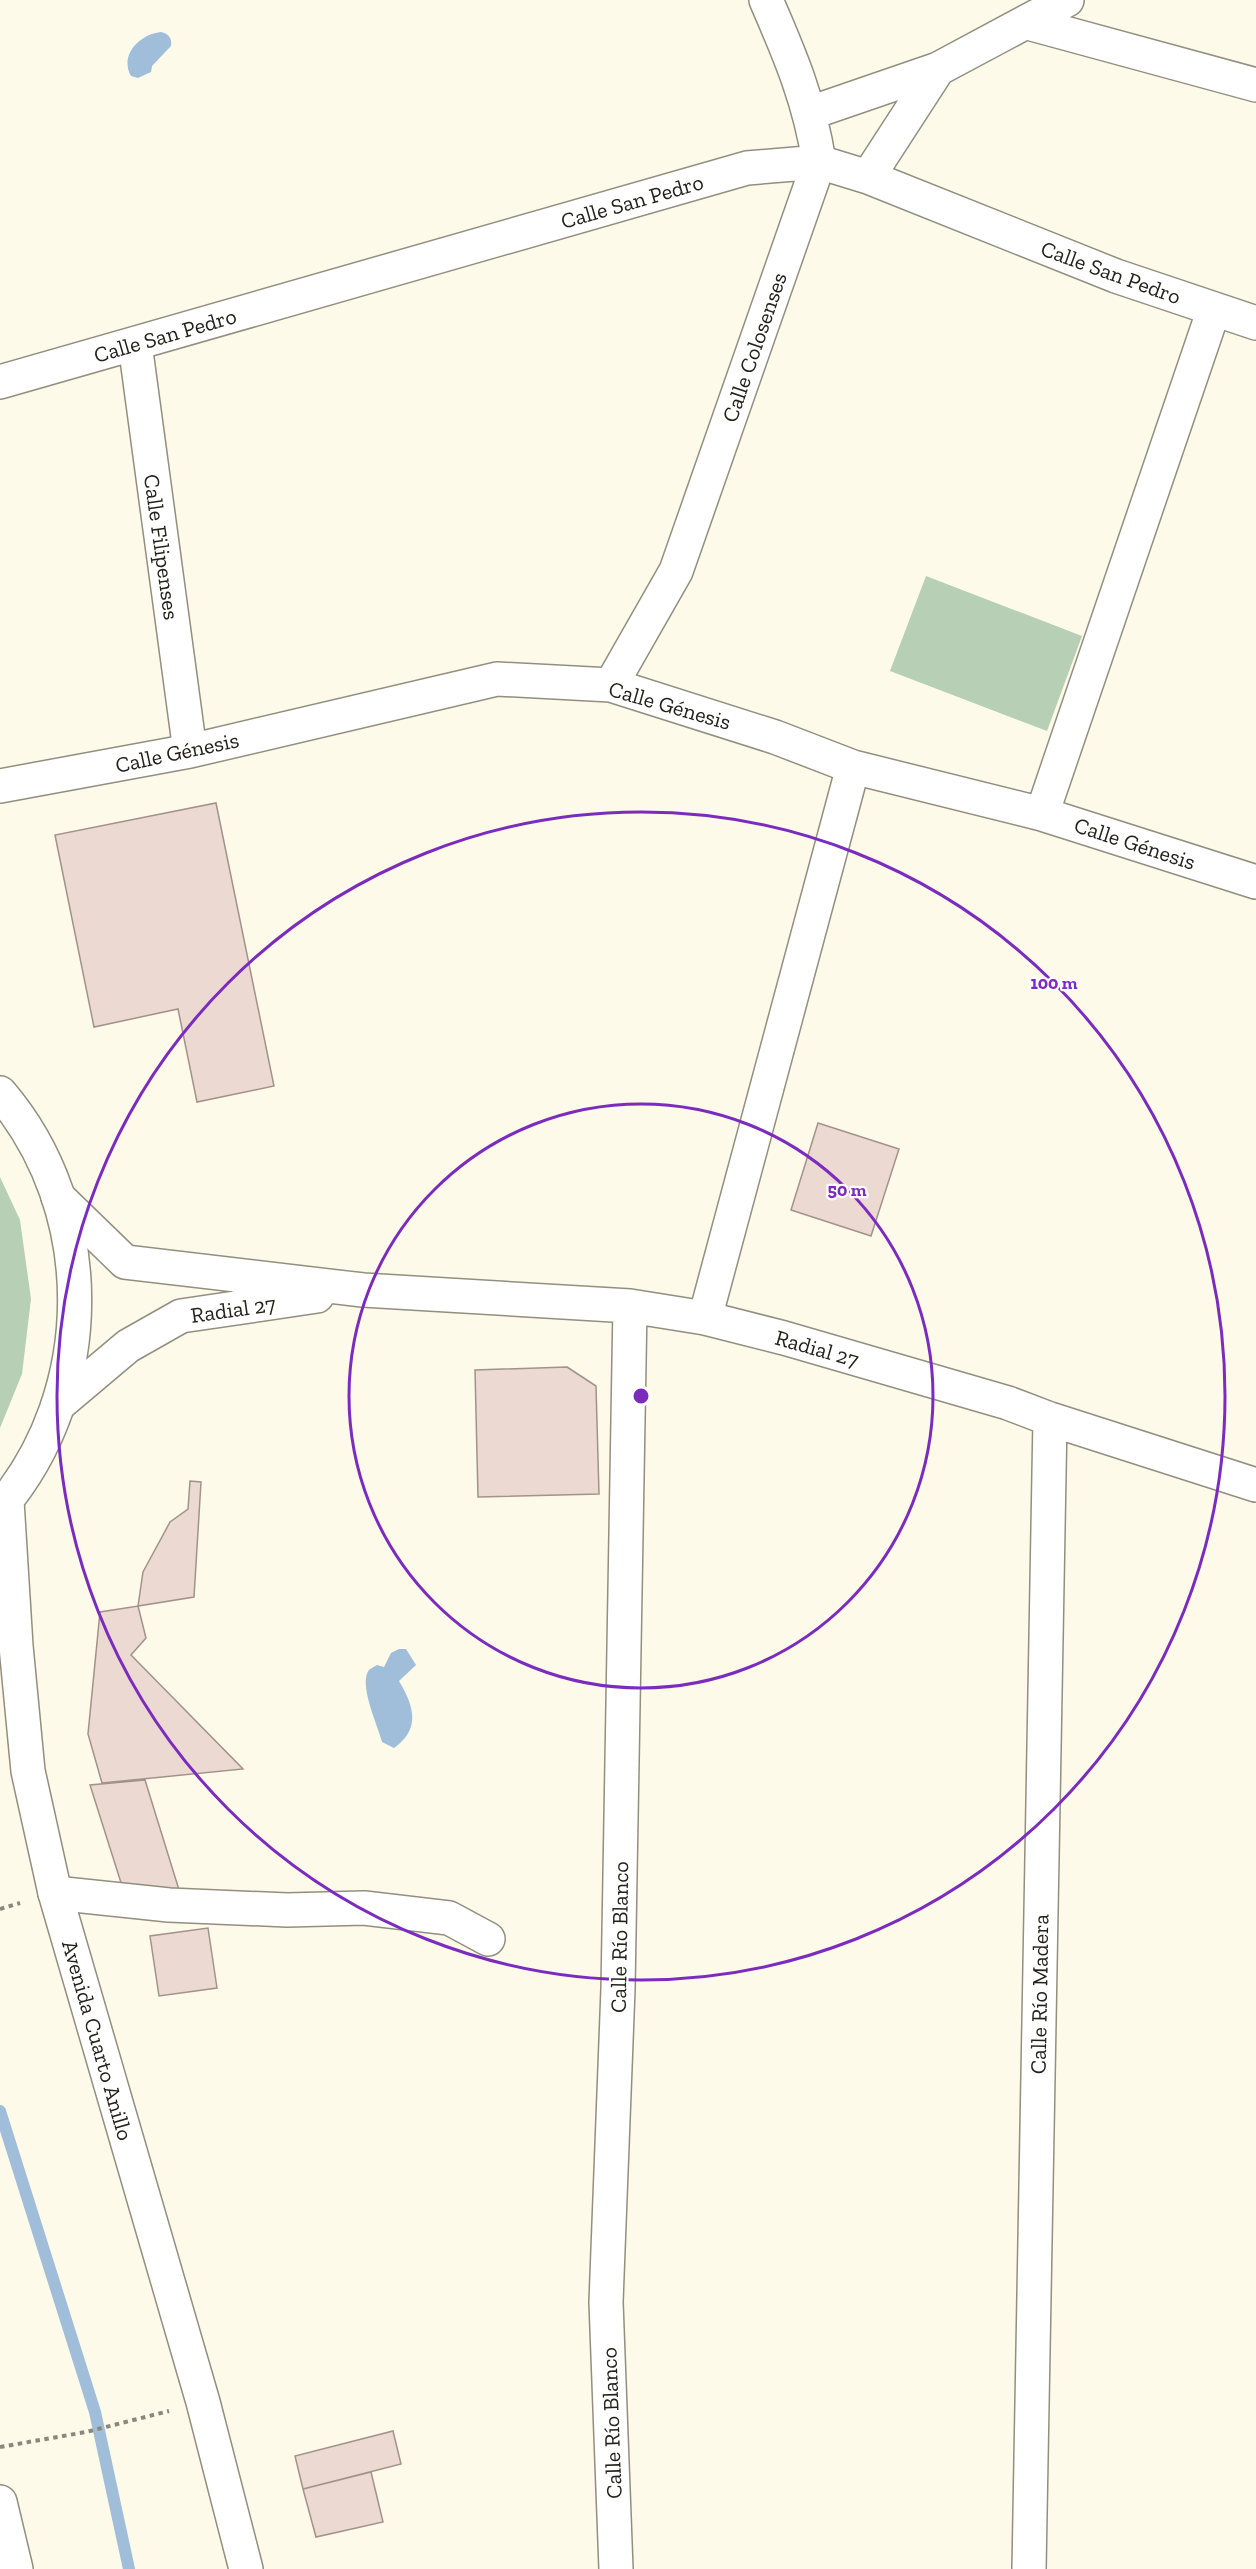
<svg xmlns="http://www.w3.org/2000/svg" width="1256" height="2569" font-family="'Zilla Slab',serif">
<style>
.green{fill:#b6cfb5}
.water{fill:#a0bdda}
.lines{fill:none;stroke-linecap:round;stroke-linejoin:round}
.stream{stroke:#a0bdda;stroke-width:12}
.building{fill:#ebd9d2;stroke:#a3928c;stroke-width:1.5}
.minor-casing{stroke:#928f80;stroke-width:36}
.highway-casing{stroke:#928f80;stroke-width:36}
.path{stroke:#8a887d;stroke-width:4;stroke-dasharray:4.5 4.5;stroke-linecap:butt}
.minor{stroke:#fff;stroke-width:33}
.highway{stroke:#fff;stroke-width:33}
.ring{fill:none;stroke:#7b2cbf;stroke-width:3}
.labels{text-anchor:middle;stroke-width:4.5;stroke-linejoin:round;paint-order:stroke}
.street-label{font-size:22px;fill:#22211b;stroke:#fff}
.centre{fill:#7b2cbf;stroke:#fff;stroke-width:3}
.ring-label{font-size:18px;text-anchor:middle;font-weight:bold;fill:#7b2cbf;stroke:#fff;stroke-width:4.5;stroke-linejoin:round;paint-order:stroke}
</style>
<rect width="100%" height="100%" fill="#fdfae9"/>
<path class="green" d="M926 576 1082 636 1047 731 890 671Z
M0 1177 20 1220 31 1299 22 1374 0 1428Z"/>
<path class="water" d="M161 32C169 34 172 38 171 46L152 66 151 72 138 78 131 76C119 55 140 34 161 32Z
M399 1649H406L416 1665 399 1681C414 1706 421 1729 394 1748L382 1742C378 1726 358 1684 369 1670 370 1669 377 1665 377 1665L384 1667 391 1653Z"/>
<g class="lines">
<path class="stream" d="M0 2111 95 2412 129 2569"/>
</g>
<path class="building" d="M216 803 274 1086 197 1102 178 1009 94 1027 55 835Z
M818 1123 899 1149 871 1236 791 1210Z
M567 1367 596 1386 599 1494 478 1497 475 1370Z
M190 1481 201 1482 194 1597 138 1606 143 1572 170 1522 188 1509Z
M138 1606 146 1638 131 1655 243 1769 102 1783 88 1734 100 1612Z
M145 1780 180 1893 123 1889 90 1785Z
M208 1928 217 1988 159 1996 150 1936Z
M393 2431 401 2464 303 2489 295 2456Z
M371 2472 383 2522 316 2537 303 2489Z"/>
<g class="lines">
<defs>
<path id="minor" d="M1028 23 1256 85
M810 113 938 69 1067 0
M868 177 938 69
M135 344 190 751
M0 382 747 168 819 162 868 177 1116 276 1256 323
M611 685 676 571 819 162C810 102 790 55 766 0
M0 786 190 751 497 679 611 685 775 737 853 767 1042 814 1256 882
M1042 814 1214 309
M58 1197 125 1262 363 1290 630 1306 705 1318 784 1338 1008 1403 1050 1419 1256 1485
M705 1318 853 767
M58 1405 128 1346 181 1316 317 1296
M55 1893 169 1905 287 1910 364 1908 449 1918 488 1939
M616 2569 606 2302 618 1989 630 1306
M1029 2569 1050 1419"/>
<path id="highway" d="M0 1093C100 1210 99 1392 0 1508
M7 1501 16 1646 28 1771 55 1893 203 2402 246 2569
M0 2502 16 2569"/>
</defs>
<use href="#minor" class="minor-casing"/>
<use href="#highway" class="highway-casing"/>
<path class="path" d="M0 1909 20 1903
M0 2447 86 2432 169 2411"/>
<use href="#minor" class="minor"/>
<use href="#highway" class="highway"/>
</g>
<g class="ring">
<circle cx="641" cy="1396" r="292"/>
<circle cx="641" cy="1396" r="584"/>
</g>
<g class="labels">
<g class="street-label">
<text transform="translate(632 201) rotate(-16)" y="8">Calle San Pedro</text>
<text transform="translate(1111 272) rotate(20)" y="8">Calle San Pedro</text>
<text transform="translate(165 335) rotate(-16)" y="8">Calle San Pedro</text>
<text transform="translate(754 347) rotate(-71)" y="8">Calle Colosenses</text>
<text transform="translate(162 547) rotate(82)" y="8">Calle Filipenses</text>
<text transform="translate(670 705) rotate(16)" y="8">Calle Génesis</text>
<text transform="translate(177 752) rotate(-12)" y="8">Calle Génesis</text>
<text transform="translate(1135 843) rotate(18)" y="8">Calle Génesis</text>
<text transform="translate(233 1309) rotate(-8)" y="8">Radial 27</text>
<text transform="translate(817 1348) rotate(16)" y="8">Radial 27</text>
<text transform="translate(619 1937) rotate(-89)" y="8">Calle Río Blanco</text>
<text transform="translate(1039 1994) rotate(-89)" y="8">Calle Río Madera</text>
<text transform="translate(98 2040) rotate(74)" y="8">Avenida Cuarto Anillo</text>
<text transform="translate(611 2423) rotate(-92)" y="8">Calle Río Blanco</text>
</g>
</g>
<circle cx="641" cy="1396" r="9" class="centre"/>
<g class="ring-label">
<text x="1054" y="989">100 m</text>
<text x="847" y="1196">50 m</text>
</g>
</svg>
